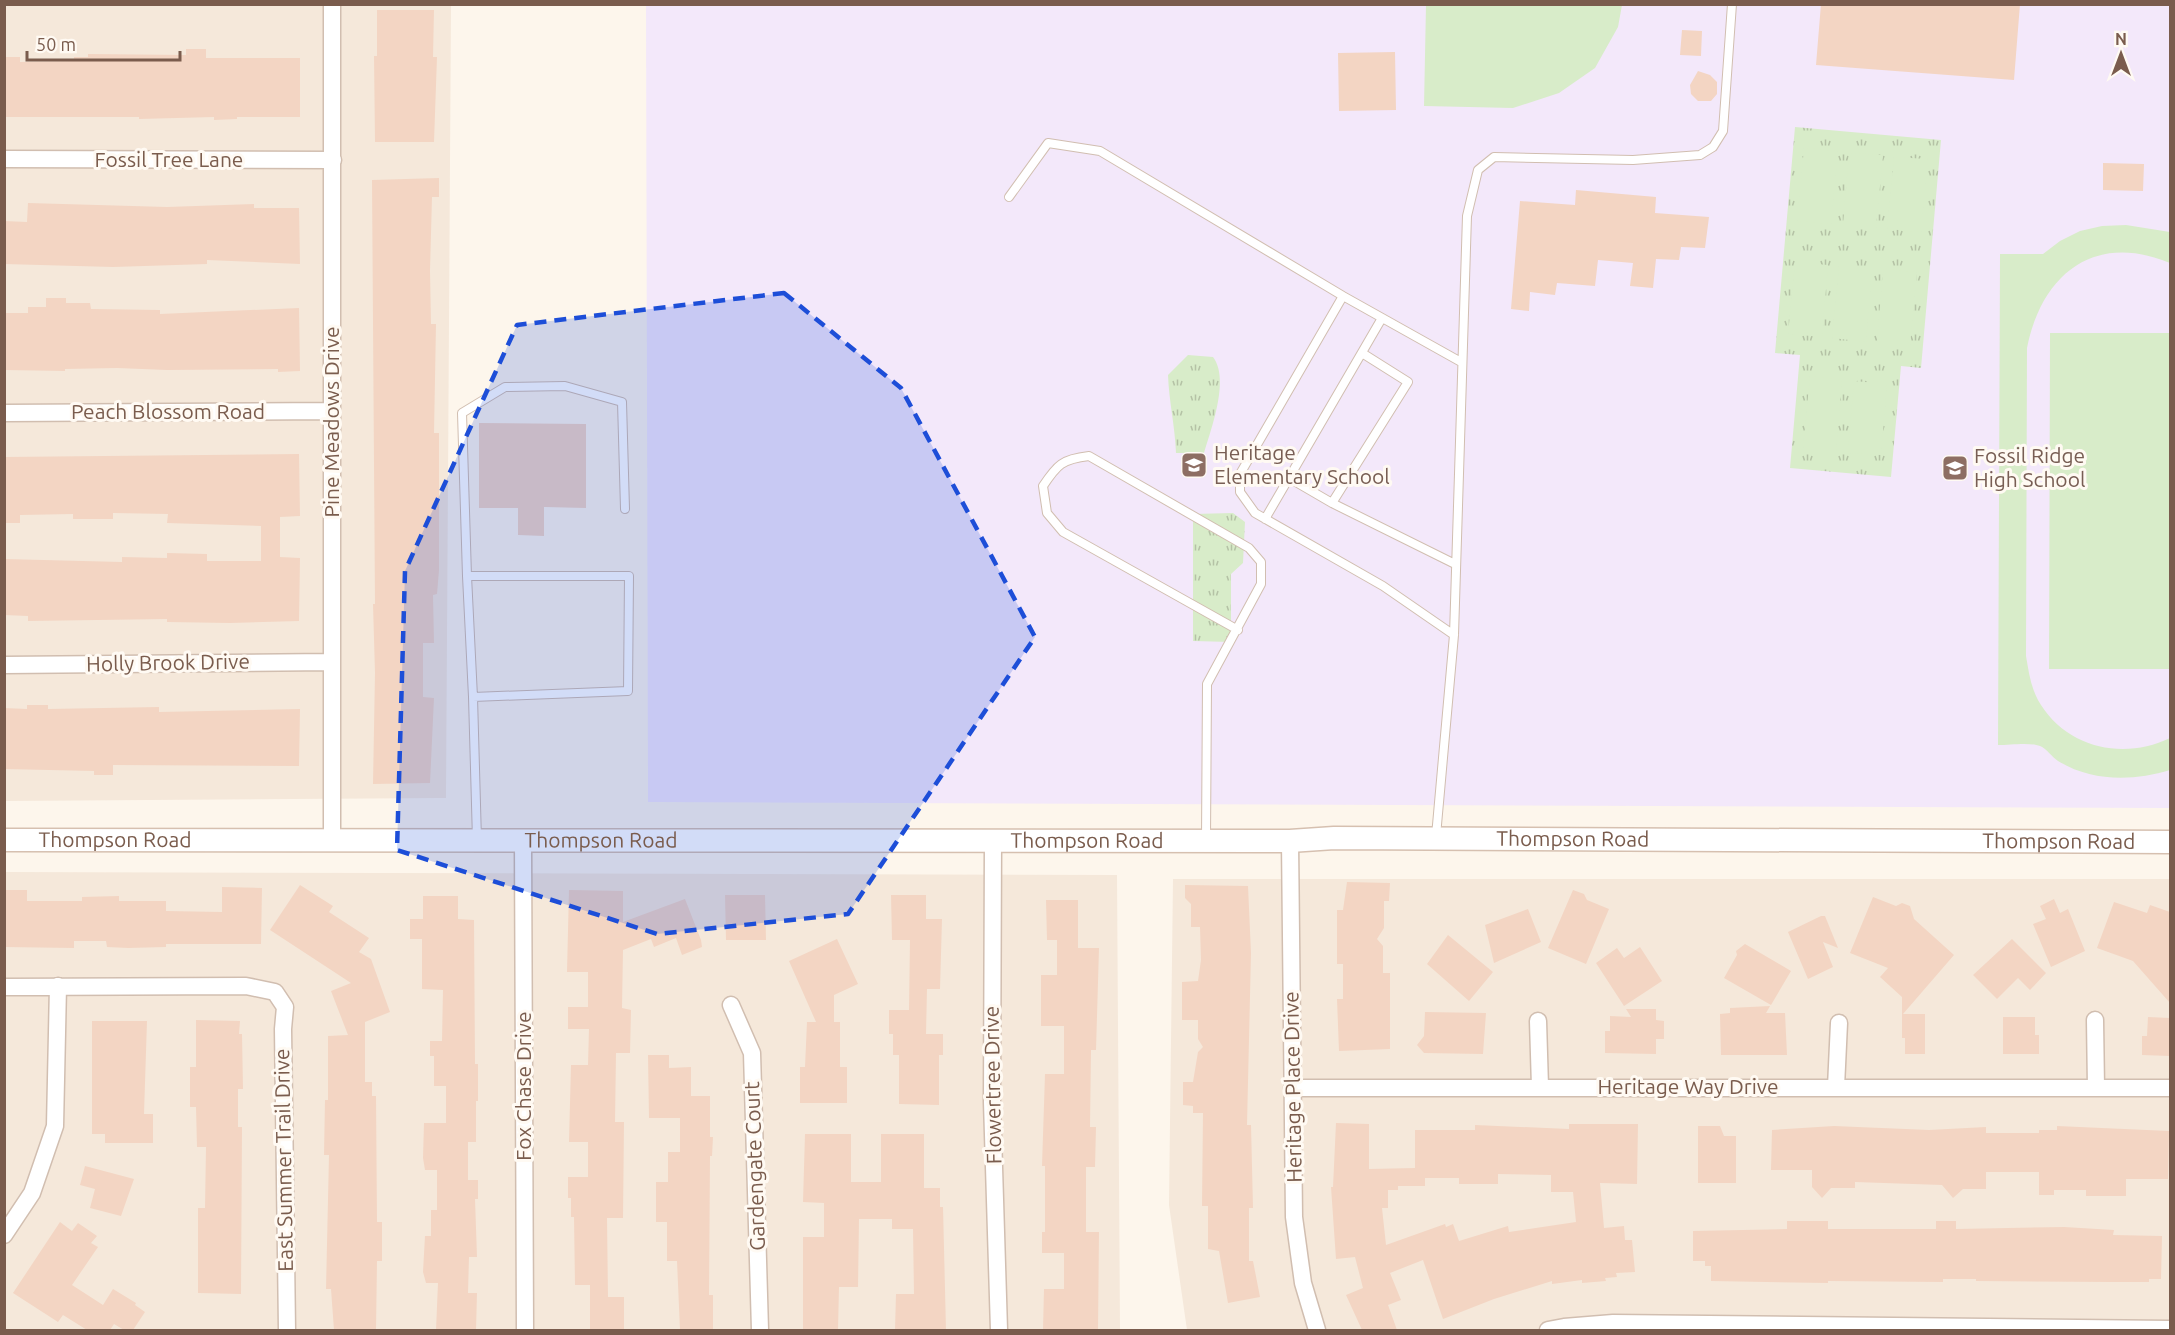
<svg xmlns="http://www.w3.org/2000/svg" width="2175" height="1335" font-family="Ubuntu,sans-serif">
<style>
.residential{fill:#f5e8da}
.education{fill:#f3e8fa}
.park{fill:url(#park-tufts)}
.pitch{fill:#d8ecc9}
.building{fill:#f3d5c3;fill-rule:evenodd}
.lines{fill:none;stroke-linecap:round;stroke-linejoin:round}
.lane-casing{stroke:#d1beb0;stroke-width:10}
.street-casing{stroke:#d1beb0;stroke-width:19}
.secondary-casing{stroke:#d6c0b0;stroke-width:25}
.lane{stroke:#fff;stroke-width:8}
.street{stroke:#fff;stroke-width:16}
.secondary{stroke:#fff;stroke-width:22}
.marked{fill:#1d4ed8;fill-opacity:0.2;stroke:#1d4ed8;stroke-width:4.5;stroke-dasharray:12 8;stroke-linejoin:round}
.labels{text-anchor:middle;stroke-width:6;stroke-linejoin:round;paint-order:stroke}
.street-label{font-size:21px;fill:#7a5c4d;stroke:#fffaf3}
.education-label{font-size:21px;fill:#785e54;stroke:#fffaf3;text-anchor:start}
</style>
<defs>
<pattern id="park-tufts" width="24" height="20" patternUnits="userSpaceOnUse" patternTransform="scale(1.5)"><rect width="24" height="20" fill="#d8ecc9"/><path d="M3 7l-1-3M5 7V3M7 7l1-3M15 17l-1-3M17 17v-4M19 17l1-3" fill="none" stroke="#b4c2a5"/></pattern>
</defs>
<rect width="100%" height="100%" fill="#fdf6ec"/>
<path class="residential" d="M4 5H451L446 798 5 801Z
M5 872 1117 875 1120 1330H5Z
M1173 879H2170V1330H1187L1169 1205Z"/>
<path class="education" d="M646 5H2170V808L648 802Z"/>
<path class="park" d="M1795 127 1941 140 1921 368 1901 366 1891 477 1790 468 1800 355 1775 353Z
M1188 355 1213 357C1230 379 1211 429 1204 453H1176C1175 426 1169 402 1168 375Z
M1233 513 1245 522 1243 563 1231 574V642L1193 641V514Z"/>
<path class="pitch" d="M1426 5V4L1622 5 1618 27 1595 68 1559 93 1513 108 1424 106Z
M1804 148 1838 151 1831 224 1797 221Z
M1849 153 1883 155 1876 228 1843 225Z
M1894 157 1928 159 1921 232 1887 229Z
M2126 225 2170 232V263C2095 232 2042 273 2027 348L2026 656C2029 673 2031 690 2041 705 2069 749 2125 760 2170 738V770C2134 781 2092 782 2058 761 2052 757 2047 749 2040 746 2030 742 2010 745 1998 745L2000 254H2043L2060 241 2080 231 2102 226Z
M1795 262 1828 265 1822 337 1788 334Z
M1839 266 1872 269 1866 342 1832 338Z
M1883 269 1917 272 1910 345 1877 342Z
M2050 333H2170V669H2049Z
M1810 376 1842 380 1836 451 1803 448Z
M1854 381 1887 384 1881 455 1848 453Z"/>
<path class="building" d="M1821 4H2020L2014 80 1816 65Z
M377 10H434L433 57H437L434 142H375L374 56H377Z
M1682 30 1702 31 1701 56 1680 55Z
M186 49H206V58H300V117H237V119L214 120V117L139 119V117H4V57H20V62L74 61V57H88V54L186 55Z
M1395 52 1396 110 1339 111 1338 53Z
M1698 71 1710 75 1717 82V94L1711 101H1698L1691 94 1690 85Z
M2103 163 2144 164 2143 191 2103 190Z
M439 178V197H432L430 271 431 324H436L434 433H439V570L437 594 433 595 434 643H423V697L434 698 430 783 373 784 375 673 373 604H375L372 180Z
M1576 190 1656 197 1655 213 1709 217 1705 248 1681 247 1679 260 1656 259 1653 288 1630 286 1633 263 1598 260 1595 286 1557 283 1555 295 1530 292 1529 311 1511 309 1520 201 1575 205Z
M28 203 167 207 254 204V208H299L300 264 207 260V264L113 267 4 264V221L27 222Z
M46 298H66V303H90L91 309 160 310V314L299 308 300 371 278 372V369L167 370 117 368 65 369V371L4 370V313H28V307H46Z
M479 423 586 424V508L544 507V536L518 535V508H479Z
M299 454 300 516 280 517V557L300 558 299 621 230 623 167 622V619L28 621V616L4 615V559L122 562V557L167 558V553L207 554V561H261V526L167 523 168 514 113 513V519H73V514L20 515V523H4V457Z
M27 705H48V709L159 707V712L300 709 299 766 113 765V775H94V771L4 769V708L27 709Z
M1347 882 1390 883 1389 901H1384V928L1377 939 1383 946V973H1390V1049L1339 1051 1337 999H1343V964H1337V910H1343Z
M300 885 333 906 329 912 369 938 359 952 371 959 390 1012 365 1022V1082H372V1096H376L377 1222H382V1261H377L376 1330H334L331 1289H326L329 1155H324L325 1100H328V1036L348 1035 331 991 351 983 270 930Z
M1185 885 1248 886 1251 953 1247 1125H1251L1253 1208H1249V1261H1253L1260 1297 1228 1303 1219 1251 1208 1249V1206H1202L1203 1113H1193V1106L1183 1105V1082H1193L1198 1052 1203 1047 1198 1039V1020H1182V982L1198 981 1201 960 1200 927H1191V904L1185 898Z
M222 887 262 888 261 944H166V947L128 948 107 947 106 941H74V948L4 947V890H27V901H82V897L119 896V901H166V911L222 912Z
M569 890 623 891V922L685 899 701 940 702 947 682 955 676 938 654 947 651 939 623 950 622 1008 631 1010 630 1053H616L615 1122H624L623 1218H607L608 1297H624V1330H590V1285H575L574 1217H571V1198H568V1177H588V1142H569L571 1065H588L589 1029H568V1007H588V972H567Z
M1573 890 1584 894 1587 900 1609 909 1586 964 1548 948Z
M725 895H765L766 940H726Z
M891 895H926V919H942L940 989H927L926 1034H943V1055H939V1105L899 1104V1055H893V1034H889V1010H909L910 940H892Z
M423 896H458V919L474 920 475 1064H478V1101H476V1142H468V1180H478V1199H475L477 1257H469L468 1293H477L476 1330H436L438 1283H426L423 1272 425 1236H431V1210H437V1170H425L423 1158 424 1123H446V1086H434V1056H430V1041H442L443 990 422 989V939H410V919H423Z
M1873 897 1896 906 1902 903 1910 906 1914 919 1954 955 1903 1014H1925V1054H1905V1038H1902V997L1880 977 1888 968 1850 953Z
M2054 899 2060 913 2068 909 2085 951 2051 967 2033 924 2046 919 2040 906Z
M1046 900H1078V948H1099L1096 1050H1091L1090 1127H1096L1095 1167H1086V1232H1099L1098 1330H1043L1044 1289H1064V1253H1042V1232H1045V1166H1042L1045 1074H1064V1026H1041V975H1057V940H1047Z
M2114 902 2147 913 2150 905 2170 912V1003L2133 961 2097 948Z
M1528 909 1541 942 1494 963 1485 925Z
M1821 916H1825L1838 948 1823 942 1833 967 1808 979 1788 932Z
M1448 935 1493 972 1469 1001 1427 964Z
M837 939 858 984 834 995V1022H840V1067H847V1103H800V1067H805L807 1022H816L789 961Z
M2012 939 2046 973 2030 990 2018 978 1997 999 1973 975Z
M1745 944 1791 971 1771 1005 1724 978 1737 955 1736 951Z
M1640 947 1662 981 1624 1006 1596 963 1617 948 1624 958Z
M1770 1006 1766 1013H1785L1787 1055H1721L1720 1014 1730 1013V1008Z
M1626 1009H1656V1020L1664 1021V1039H1656V1054L1605 1053V1031H1610V1016L1631 1017Z
M1425 1012 1486 1013 1483 1054 1424 1053 1417 1045 1424 1036Z
M2003 1017H2035V1035H2039V1054H2003Z
M2148 1017 2170 1018V1056L2142 1055V1036H2147Z
M196 1020 240 1021 239 1034H242L243 1089H238V1127H242L241 1294 198 1293V1208H205L206 1147H197L196 1107H190V1067H196Z
M92 1021H147L144 1114H153V1143H105V1134H92Z
M648 1055H669V1068L691 1067V1096H710V1137H713L712 1156H710L709 1295H713V1330H680L677 1261H667V1222H656V1182H668V1152H680V1118H649Z
M1336 1123 1369 1124V1169L1415 1168V1130H1475V1125L1569 1129V1124H1638L1637 1184 1600 1183 1604 1228 1624 1226 1625 1240H1632L1635 1272 1616 1273 1617 1277 1605 1278 1606 1281 1582 1283V1280L1552 1284V1281L1494 1299 1443 1319 1423 1260 1390 1273 1401 1300 1388 1305 1397 1330H1362L1346 1295 1363 1288 1355 1257 1336 1259 1331 1187H1333ZM1498 1174 1551 1175V1192H1573L1576 1222 1509 1232 1508 1226 1459 1241 1453 1224 1446 1227 1445 1224 1386 1245 1382 1208H1388V1190H1398V1186H1425V1178H1459V1184H1498Z
M1698 1126H1720L1724 1136H1736V1183H1698Z
M1834 1126 1929 1130 1986 1127V1133H2039V1130H2057V1126L2169 1131 2168 1179H2126V1196H2086V1190H2054V1195H2039V1172H1986V1189H1963L1953 1198 1942 1185 1855 1182V1188H1831L1822 1198 1812 1187V1170H1771L1772 1130Z
M805 1134H851V1182H881V1134H924V1188H940V1207H943L946 1330H895L896 1294H914L913 1229H892V1219H859L858 1287H839L838 1330H803V1237H824V1203L803 1202Z
M85 1166 134 1179 121 1216 90 1208 95 1189 80 1185Z
M1787 1221H1828V1229H1936V1221H1956V1229L2064 1227 2114 1230 2113 1235 2162 1236 2161 1279H2149V1282H2112L1976 1281V1279H1943V1282L1828 1281V1283L1711 1281V1266H1705V1261H1693V1231L1787 1229Z
M60 1222 72 1231 78 1223 97 1236 91 1243 98 1247 72 1285 103 1305 113 1289 136 1303 135 1305 145 1312 133 1330H124L114 1324 110 1330H87L63 1315 58 1322 13 1293Z"/>
<g class="lines">
<defs>
<path id="lane" d="M1009 197 1048 143 1100 151 1343 296 1461 362
M1343 296 1240 474V492L1255 513 1383 586 1454 635
M1289 478 1332 503 1455 564
M1332 503 1408 382 1362 353
M1265 519 1382 318
M467 576 473 697
M1436 836 1454 635 1467 216 1478 170 1494 157 1633 160 1700 155 1713 147 1723 131 1732 4
M477 840 473 697 628 691 629 576H467L462 413 505 387 565 386 622 402 625 509
M1206 840 1207 684 1261 584V562L1249 548 1089 456C1062 459 1057 465 1043 486L1047 513 1063 532 1238 630"/>
<path id="street" d="M4 159 333 160
M4 413 332 411
M4 665 331 662
M332 840V4
M993 840 992 1102 999 1330
M523 841 525 1330
M1290 841 1294 1217 1303 1283 1317 1330
M4 987 246 986 275 992 285 1007 283 1029 287 1330
M731 1005 752 1053 760 1330
M2095 1020 2096 1088
M1538 1021 1540 1087
M1836 1087 1839 1023
M1292 1088H2170
M4 1235 32 1193 55 1126 58 986
M1548 1330 1564 1327 1613 1323 2170 1329"/>
<g id="secondary">
<path id="s1" d="M4 840 1290 841 1334 838 2170 842"/>
</g>
</defs>
<use href="#lane" class="lane-casing"/>
<use href="#street" class="street-casing"/>
<use href="#secondary" class="secondary-casing"/>
<use href="#lane" class="lane"/>
<use href="#street" class="street"/>
<use href="#secondary" class="secondary"/>
</g>
<path class="marked" d="M784 293 901 388 1035 637 848 914 657 934 397 850 405 571 517 325Z"/>
<defs>
<symbol id="school-square" viewBox="-11 -11 22 22"><rect x="-9" y="-9" width="18" height="18" rx="4" fill="#8d6e63" stroke="#fffaf3"/><path d="M0-5L7-2L0 1L-7-2ZM-4 1L0 2.5L4 1V4Q0 6-4 4Z" fill="#fff"/></symbol>
</defs>
<g fill-rule="evenodd">
<use href="#school-square" x="1179" y="450" width="30" height="30"/>
<use href="#school-square" x="1940" y="453" width="30" height="30"/>
</g>
<g class="labels">
<g class="street-label">
<text x="169" y="167">Fossil Tree Lane</text>
<text x="168" y="419">Peach Blossom Road</text>
<text transform="translate(332 422) rotate(-90)" y="7">Pine Meadows Drive</text>
<text transform="translate(168 663) rotate(-1)" y="7">Holly Brook Drive</text>
<text dy="7" stroke="none"><textPath href="#s1" startOffset="1569">Thompson Road</textPath></text>
<text dy="7" stroke="none"><textPath href="#s1" startOffset="111">Thompson Road</textPath></text>
<text dy="7" stroke="none"><textPath href="#s1" startOffset="1083">Thompson Road</textPath></text>
<text dy="7" stroke="none"><textPath href="#s1" startOffset="597">Thompson Road</textPath></text>
<text dy="7" stroke="none"><textPath href="#s1" startOffset="2055">Thompson Road</textPath></text>
<text transform="translate(993 1085) rotate(-91)" y="7">Flowertree Drive</text>
<text transform="translate(524 1086) rotate(-90)" y="7">Fox Chase Drive</text>
<text transform="translate(1293 1087) rotate(-91)" y="7">Heritage Place Drive</text>
<text x="1688" y="1094">Heritage Way Drive</text>
<text transform="translate(284 1160) rotate(-91)" y="7">East Summer Trail Drive</text>
<text transform="translate(755 1166) rotate(-92)" y="7">Gardengate Court</text>
</g>
<g class="education-label">
<text x="1214" y="460">Heritage<tspan x="1214" dy="24">Elementary School</tspan></text>
<text x="1974" y="463">Fossil Ridge<tspan x="1974" dy="24">High School</tspan></text>
</g>
</g>
<rect width="2175" height="1335" fill="none" stroke="#7a5c4d" stroke-width="12"/>
<g transform="translate(2121 54)" stroke="#fffaf3" stroke-width="4.5" paint-order="stroke">
<path d="M0-4.5L10 22L0 15L-10 22Z" fill="#7a5c4d"/>
<text y="-9" font-size="16" font-weight="bold" text-anchor="middle" fill="#7a5c4d">N</text>
</g>
<path d="M27 51v9h153v-9" fill="none" stroke="#7a5c4d" stroke-width="3"/>
<text x="36" y="51" font-size="18" fill="#7a5c4d" stroke="#fffaf3" stroke-width="4.5" paint-order="stroke">50 m</text>
</svg>
